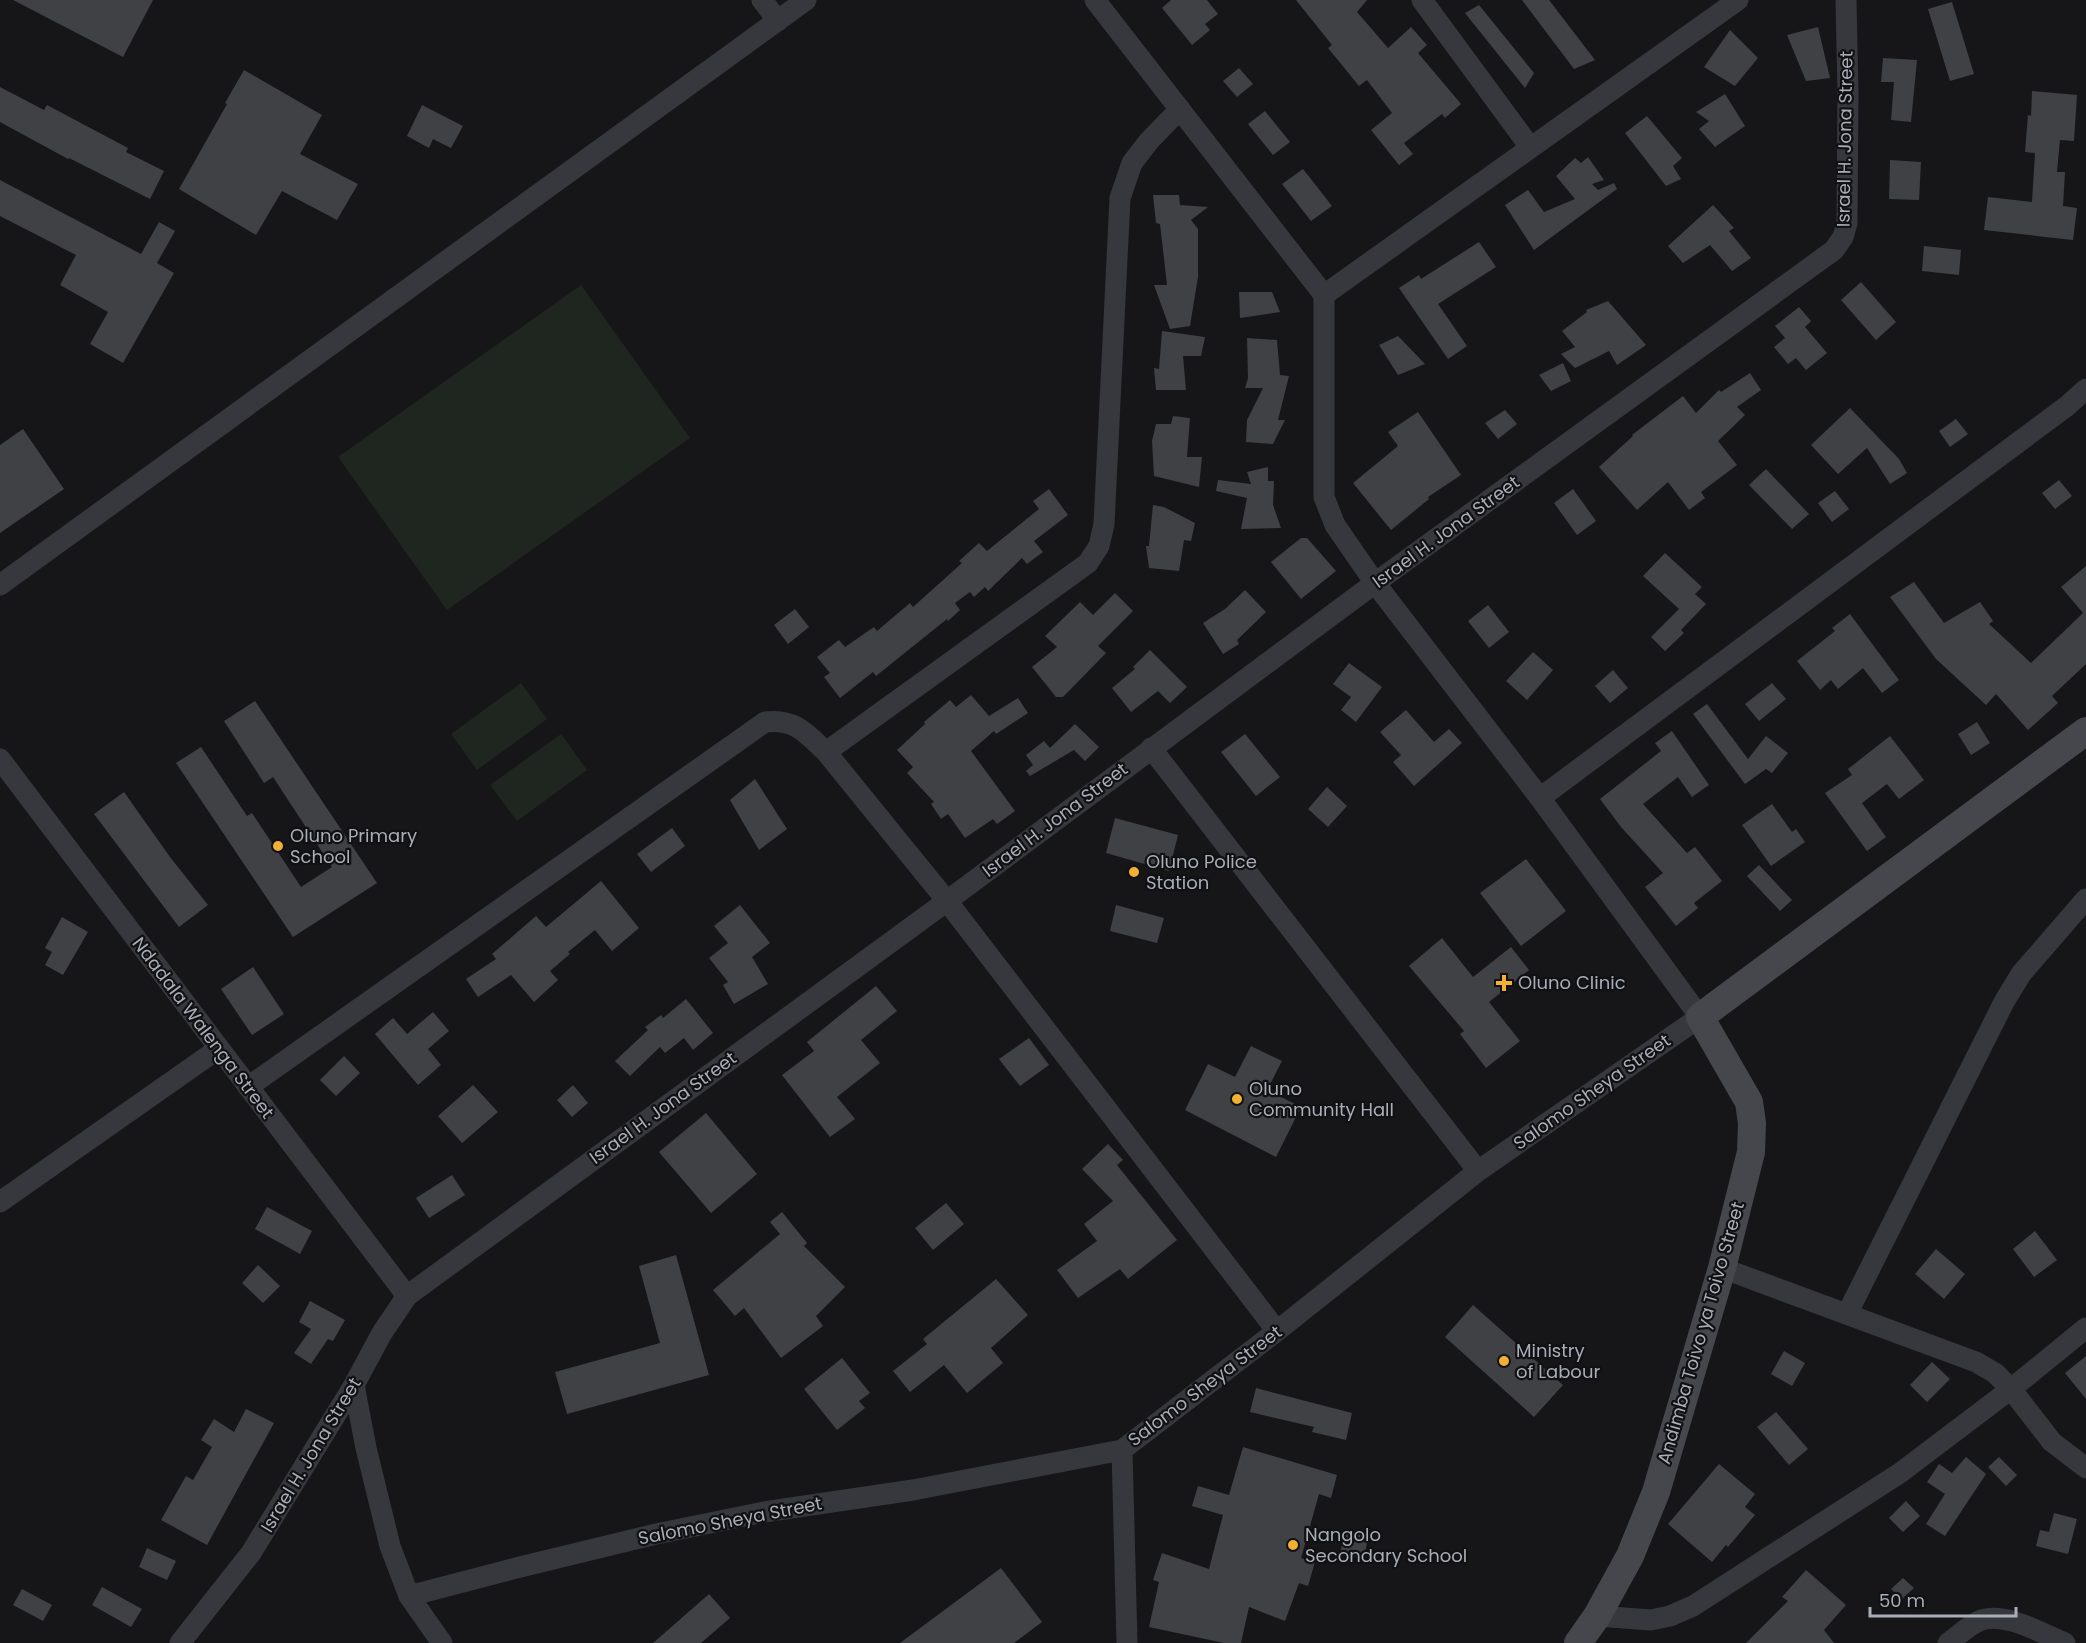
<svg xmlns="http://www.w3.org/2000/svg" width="2086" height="1643" font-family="Poppins,sans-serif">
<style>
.green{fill:#1e261f}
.building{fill:#404145}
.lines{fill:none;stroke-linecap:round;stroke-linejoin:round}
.street{stroke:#37383d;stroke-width:21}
.secondary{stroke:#45474d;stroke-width:28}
.poi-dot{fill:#f2b134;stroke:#111113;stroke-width:2}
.labels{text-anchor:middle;stroke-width:4.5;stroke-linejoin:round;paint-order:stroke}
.street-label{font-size:18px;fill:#a8adb8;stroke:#111113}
.poi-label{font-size:18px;fill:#a8adb8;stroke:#111113;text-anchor:start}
</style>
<rect width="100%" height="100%" fill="#161618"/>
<path class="green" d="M581 285 690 438 447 610 338 457Z
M521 683 547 719 477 770 451 734Z
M561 734 587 770 517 821 490 785Z"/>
<path class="building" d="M13 0H153L123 57Z
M1171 0H1207L1218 14 1205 24 1210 30 1192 45 1162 8Z
M1296 0H1367L1357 12 1388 48 1411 27 1427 45 1418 53 1461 104 1445 118 1442 114 1404 143 1413 154 1399 165 1371 130 1392 113 1367 80 1359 86 1328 48 1332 45Z
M1522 0H1549L1595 60 1574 69Z
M1952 2 1974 74 1950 81 1928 9Z
M1479 5 1534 73 1525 88 1465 13Z
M1818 27 1830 78 1806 81 1787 35Z
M1730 30 1758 58 1735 86 1704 67Z
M1883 58 1917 60 1911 122 1891 120 1894 82H1881Z
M1239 68 1253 84 1237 97 1223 81Z
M244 70 322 115 300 154 358 184 337 220 282 191 256 235 179 189 227 104 225 103Z
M0 87 44 110 47 105 128 148 126 152 164 171 150 199 69 158 68 159 0 122Z
M2032 91 2077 95 2074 141 2060 140 2057 172H2065L2063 206 2077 208 2073 240 1984 230 1988 197 2032 202 2035 153 2025 152 2028 115 2031 116Z
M1725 94 1745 126 1715 147 1699 129 1709 121 1696 112Z
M422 105 463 126 451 148 433 139 429 148 407 136Z
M1265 111 1290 142 1273 155 1248 124Z
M1647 116 1682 158 1673 166 1681 179 1666 186 1625 133Z
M1588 157 1604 180 1592 184 1598 190 1614 183 1617 189 1534 250 1505 205 1528 190 1544 212 1575 199 1556 176 1575 158 1581 163Z
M1890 160 1921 162 1919 200 1889 199Z
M1303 169 1332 206 1311 221 1282 184Z
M0 180 141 254 159 222 175 231 157 263 174 273 123 363 90 344 108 312 60 285 76 255 0 216Z
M1153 195H1179L1180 205 1208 207 1191 220 1198 229V277L1190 326 1170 329 1154 285H1167L1160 224 1156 223Z
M1713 205 1734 228 1729 231 1751 258 1732 271 1710 245 1683 263 1668 246Z
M1479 242 1496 267 1438 304 1467 346 1448 359 1399 288 1419 275 1421 279Z
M1924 246 1961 250 1959 275 1922 271Z
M1861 282 1896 322 1876 340 1841 300Z
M1239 292H1272L1280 312 1240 318Z
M1608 301 1646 345 1617 365 1609 351 1575 368 1561 354 1575 347 1562 331 1587 312 1586 310Z
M1799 307 1811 321 1805 327 1827 353 1806 370 1796 358 1788 364 1774 347 1785 338 1775 326Z
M1162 331 1205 337 1201 356H1183L1186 390H1156L1154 368 1159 369Z
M1398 336 1425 364 1398 375 1379 345Z
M1247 338 1277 340 1280 375 1289 376 1278 420H1285L1273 444 1246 442 1247 420 1263 388H1245L1248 378Z
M1563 363 1571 381 1551 391 1539 375Z
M1750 373 1761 390 1737 407 1745 415 1718 441 1737 465 1701 492 1705 498 1689 510 1668 482 1637 510 1599 467 1633 436 1632 435 1683 396 1696 413 1719 390 1721 392Z
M1850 408 1899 459 1907 473 1890 484 1867 448 1838 474 1811 445Z
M1505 410 1517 424 1498 439 1485 423Z
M1418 412 1461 475 1428 497 1429 499 1391 530 1353 483 1398 446 1388 432Z
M1173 416 1190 418 1187 457H1202L1199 487 1154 476 1152 441 1156 424H1171Z
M1956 419 1968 434 1950 447 1939 431Z
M23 429 64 489 0 533V445Z
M1268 467V481H1274L1273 505 1281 528 1241 529 1247 498 1216 491 1218 480 1251 484 1247 472Z
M1766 469 1809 514 1792 529 1749 485Z
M2059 480 2072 496 2055 509 2042 493Z
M1049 489 1068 515 1034 541 1043 552 1027 564 1022 558 988 591 985 587 974 597 970 592 955 603 960 610 948 621 947 619 876 676 873 672 840 698 824 677 830 673 817 657 839 640 845 647 874 627 877 631 910 603 913 607 962 563 959 561 979 543 987 551 1039 509 1033 501Z
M1573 489 1596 521 1577 535 1554 503Z
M1835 491 1849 509 1832 522 1818 503Z
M1153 505 1164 507 1195 523 1191 541 1184 540 1179 571 1149 568 1146 546H1149Z
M1301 538H1307L1336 571 1301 599 1271 562Z
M1665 553 1702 587 1695 594 1706 604 1681 630 1684 633 1665 651 1651 637 1679 609 1643 576Z
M2086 566V664L2052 696 2058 703 2028 730 1996 694 1986 705 1936 659 1890 597 1914 582 1944 623 1980 602 1993 621 1989 624 2031 663 2083 613 2061 587Z
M1245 590 1266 612 1237 640 1239 644 1223 654 1203 623 1225 609Z
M1115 593 1133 611 1098 646 1106 653 1063 697H1056L1032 667 1057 647 1045 636 1080 602 1093 615Z
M1488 605 1509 632 1489 648 1468 621Z
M795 609 809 627 788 644 774 625Z
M1850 614 1899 680 1882 693 1863 668 1838 689 1831 680 1820 690 1797 661 1835 631 1832 628Z
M1150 650 1187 687 1170 703 1158 691 1131 712 1112 688 1135 669 1133 667Z
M1533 652 1553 670 1527 700 1506 681Z
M1349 663 1382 687 1356 722 1341 710 1351 697 1333 684Z
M1613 670 1628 688 1610 703 1595 686Z
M1772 683 1786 699 1759 721 1745 704Z
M971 695 989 716 1018 698 1028 713 996 734 994 731 971 751 1015 811 997 824 993 819 965 838 948 814 941 819 931 804 934 802 907 773 913 767 897 750 925 724 924 722 950 700 956 707Z
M255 701 377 883 293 937 176 763 201 747 247 816 252 813 301 887 332 867 273 777 264 783 224 721Z
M1707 704 1748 759 1766 736 1788 753 1772 773 1766 769 1745 784 1693 714Z
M1406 710 1434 742 1449 729 1462 743 1414 786 1393 762 1401 755 1380 732Z
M1977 722 1990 743 1971 755 1958 734Z
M1075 724 1099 747 1085 761 1074 750 1030 776 1026 771 1033 765 1026 755 1044 741 1050 748Z
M1672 731 1709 785 1692 797 1678 777 1643 804 1687 853 1695 847 1722 881 1694 903 1698 908 1676 926 1645 887 1663 873 1621 827 1600 799 1661 751 1655 743Z
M1245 734 1280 777 1256 796 1221 752Z
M1890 736 1924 780 1899 799 1887 784 1862 803 1886 837 1867 851 1825 793 1852 775 1848 769Z
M755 779 787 829 759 850 730 800Z
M1327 787 1347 806 1328 827 1308 809Z
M124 792 170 857 208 905 179 927 94 814Z
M1772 804 1792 832 1796 829 1805 842 1771 866 1742 825Z
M1115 818 1178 835 1169 871 1106 853Z
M672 828 685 846 651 872 637 854Z
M1526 859 1566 911 1521 946 1480 893Z
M1759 865 1792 900 1780 911 1747 876Z
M601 881 639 928 612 951 595 930 568 952 570 954 550 971 558 980 534 1002 511 975 478 997 466 979 496 959 492 954 536 916 546 927Z
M740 905 770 943 752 957 768 984 734 1004 723 985 728 982 709 958 728 943 714 926Z
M1116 905 1164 918 1157 943 1110 931Z
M62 917 88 932 63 975 45 965 52 952 45 948Z
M1442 938 1473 977 1511 947 1529 970 1489 1002 1520 1041 1486 1068 1460 1034 1464 1031 1409 966Z
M253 967 284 1014 252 1035 221 989Z
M876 986 897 1011 861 1040 880 1063 837 1097 855 1119 830 1137 782 1075 814 1051 807 1042Z
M686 999 713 1033 693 1050 684 1038 665 1053 660 1047 630 1076 615 1061 648 1030 645 1027 661 1015 663 1018Z
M433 1012 449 1031 428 1049 441 1065 418 1085 375 1034 393 1018 407 1034Z
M1029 1038 1049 1065 1020 1086 999 1059Z
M1251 1046 1282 1061 1267 1090 1301 1107 1276 1157 1185 1110 1208 1064 1235 1077Z
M344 1056 360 1073 336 1096 320 1080Z
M473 1085 498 1112 462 1143 438 1116Z
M573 1085 588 1103 572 1117 557 1100Z
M706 1113 757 1174 711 1213 659 1152Z
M1108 1144 1123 1160 1117 1165 1177 1240 1128 1279 1120 1269 1078 1298 1057 1270 1097 1241 1084 1224 1113 1201 1082 1169Z
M452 1175 465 1195 429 1218 416 1198Z
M946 1203 964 1224 933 1250 915 1228Z
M267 1207 312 1231 300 1254 255 1229Z
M782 1212 807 1243 804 1246 845 1287 816 1316 823 1326 781 1358 744 1308 735 1316 713 1290 780 1234 770 1222Z
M2035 1231 2057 1260 2034 1277 2013 1249Z
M1936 1249 1965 1274 1944 1299 1915 1274Z
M676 1255 709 1375 567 1414 555 1372 660 1343 639 1266Z
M258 1265 280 1286 263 1303 242 1283Z
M996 1279 1028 1315 991 1348 1003 1363 967 1393 944 1365 910 1392 893 1371 927 1344 923 1339Z
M310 1301 345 1320 333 1341 328 1339 311 1364 294 1353 311 1329 299 1322Z
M1473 1305 1563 1385 1534 1417 1445 1337Z
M1784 1351 1805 1363 1792 1386 1771 1374Z
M2086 1356V1399L2065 1373Z
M842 1358 870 1393 859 1401 865 1408 837 1430 804 1389Z
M1932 1362 1950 1379 1927 1402 1910 1385Z
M1256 1388 1352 1413 1346 1440 1312 1432 1314 1427 1250 1412Z
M246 1409 274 1423 207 1545 161 1520 186 1476 193 1480 212 1447 201 1440 214 1419 234 1432Z
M1776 1412 1808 1449 1789 1465 1757 1427Z
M1243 1447 1337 1475 1331 1498 1319 1494 1301 1558 1315 1562 1308 1586 1299 1583 1285 1621 1249 1607 1241 1643H1224L1149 1627 1159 1582 1153 1580 1162 1553 1209 1569 1223 1515 1192 1506 1198 1486 1229 1495Z
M1966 1457 1986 1474 1945 1536 1926 1524 1945 1494 1927 1482 1939 1464 1952 1473Z
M1999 1457 2017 1475 2006 1486 1988 1467Z
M1719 1464 1755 1494 1745 1507 1755 1515 1728 1547 1726 1545 1712 1562 1668 1524Z
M1906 1501 1920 1516 1903 1532 1889 1518Z
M2054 1513 2077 1519 2068 1554 2036 1546 2040 1530 2049 1532Z
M1345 1529 1369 1533 1364 1558 1340 1554Z
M147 1548 176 1561 167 1580 139 1567Z
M1001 1568 1042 1622 1014 1643H900Z
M1806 1570 1846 1605 1824 1630 1834 1643H1746L1788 1601 1782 1597Z
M1903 1578 1914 1588 1902 1599 1891 1589Z
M102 1587 142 1609 131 1627 92 1605Z
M22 1589 52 1605 43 1621 13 1605Z
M709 1594 730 1618 701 1643H653Z"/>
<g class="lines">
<path class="street" d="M762 0 778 21
M1422 0 1530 147
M1180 109 1149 141 1132 163 1120 198 1104 524 1099 546 1088 563 826 752 947 901 1277 1331
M1324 295 1738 0
M0 585 806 0
M1151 748 1478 1171
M0 759 407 1296
M1540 798 2067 406 2086 389
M248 1087 765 722C794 718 806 733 826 752
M0 1202 218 1049
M1722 1268 1976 1362 1995 1373 2011 1389 2052 1442 2086 1468
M1847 1314 2004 1002 2021 974 2086 899
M354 1385 366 1448 390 1546 409 1596 442 1643
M1122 1450 1127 1643
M409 1596 520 1567 656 1534 764 1512 913 1490 1122 1450 1277 1331 1478 1171 1700 1017 1540 798 1375 583 1335 525 1324 497V295L1095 0
M1597 1616 1651 1620 1670 1616 1693 1606 1900 1473 2011 1389 2086 1328
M180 1643 251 1553 354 1385 382 1333 407 1296 947 901 1375 583 1834 250 1843 237 1847 223 1848 93 1846 0
M1948 1643C1958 1636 1968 1626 1979 1621 2003 1610 2043 1634 2065 1643"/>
<path class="secondary" d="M1578 1643 1597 1616 1630 1556 1656 1492 1722 1268 1751 1152 1752 1123 1749 1102 1700 1017 2086 731"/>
</g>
<g class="poi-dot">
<circle cx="278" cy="846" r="6"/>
<circle cx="1134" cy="872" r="6"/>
<path d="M1501 974h6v6h6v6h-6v6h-6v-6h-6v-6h6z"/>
<circle cx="1237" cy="1099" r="6"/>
<circle cx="1504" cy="1361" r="6"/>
<circle cx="1293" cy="1545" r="6"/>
</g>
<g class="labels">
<g class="street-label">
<text transform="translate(1845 139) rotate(-89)" y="6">Israel H. Jona Street</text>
<text transform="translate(1446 532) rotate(-36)" y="6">Israel H. Jona Street</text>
<text transform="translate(1055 820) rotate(-37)" y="6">Israel H. Jona Street</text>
<text transform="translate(203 1028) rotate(53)" y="6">Ndadala Walenga Street</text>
<text transform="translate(1592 1092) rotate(-35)" y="6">Salomo Sheya Street</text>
<text transform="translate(663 1108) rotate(-36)" y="6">Israel H. Jona Street</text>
<text transform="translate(1701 1333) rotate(-74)" y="6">Andimba Toivo ya Toivo Street</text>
<text transform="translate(1205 1386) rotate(-37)" y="6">Salomo Sheya Street</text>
<text transform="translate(311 1455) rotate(-59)" y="6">Israel H. Jona Street</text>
<text transform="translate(730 1521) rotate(-11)" y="6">Salomo Sheya Street</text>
</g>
<g class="poi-label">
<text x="290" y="842">Oluno Primary<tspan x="290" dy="21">School</tspan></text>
<text x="1146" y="868">Oluno Police<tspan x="1146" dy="21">Station</tspan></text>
<text x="1518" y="989">Oluno Clinic</text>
<text x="1249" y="1095">Oluno<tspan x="1249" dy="21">Community Hall</tspan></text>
<text x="1516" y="1357">Ministry<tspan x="1516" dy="21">of Labour</tspan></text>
<text x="1305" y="1541">Nangolo<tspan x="1305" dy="21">Secondary School</tspan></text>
</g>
</g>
<path d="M1870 1607v9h146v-9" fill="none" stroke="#a8adb8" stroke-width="3"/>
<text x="1879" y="1607" font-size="18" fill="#a8adb8" stroke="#111113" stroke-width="4.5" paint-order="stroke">50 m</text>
</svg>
